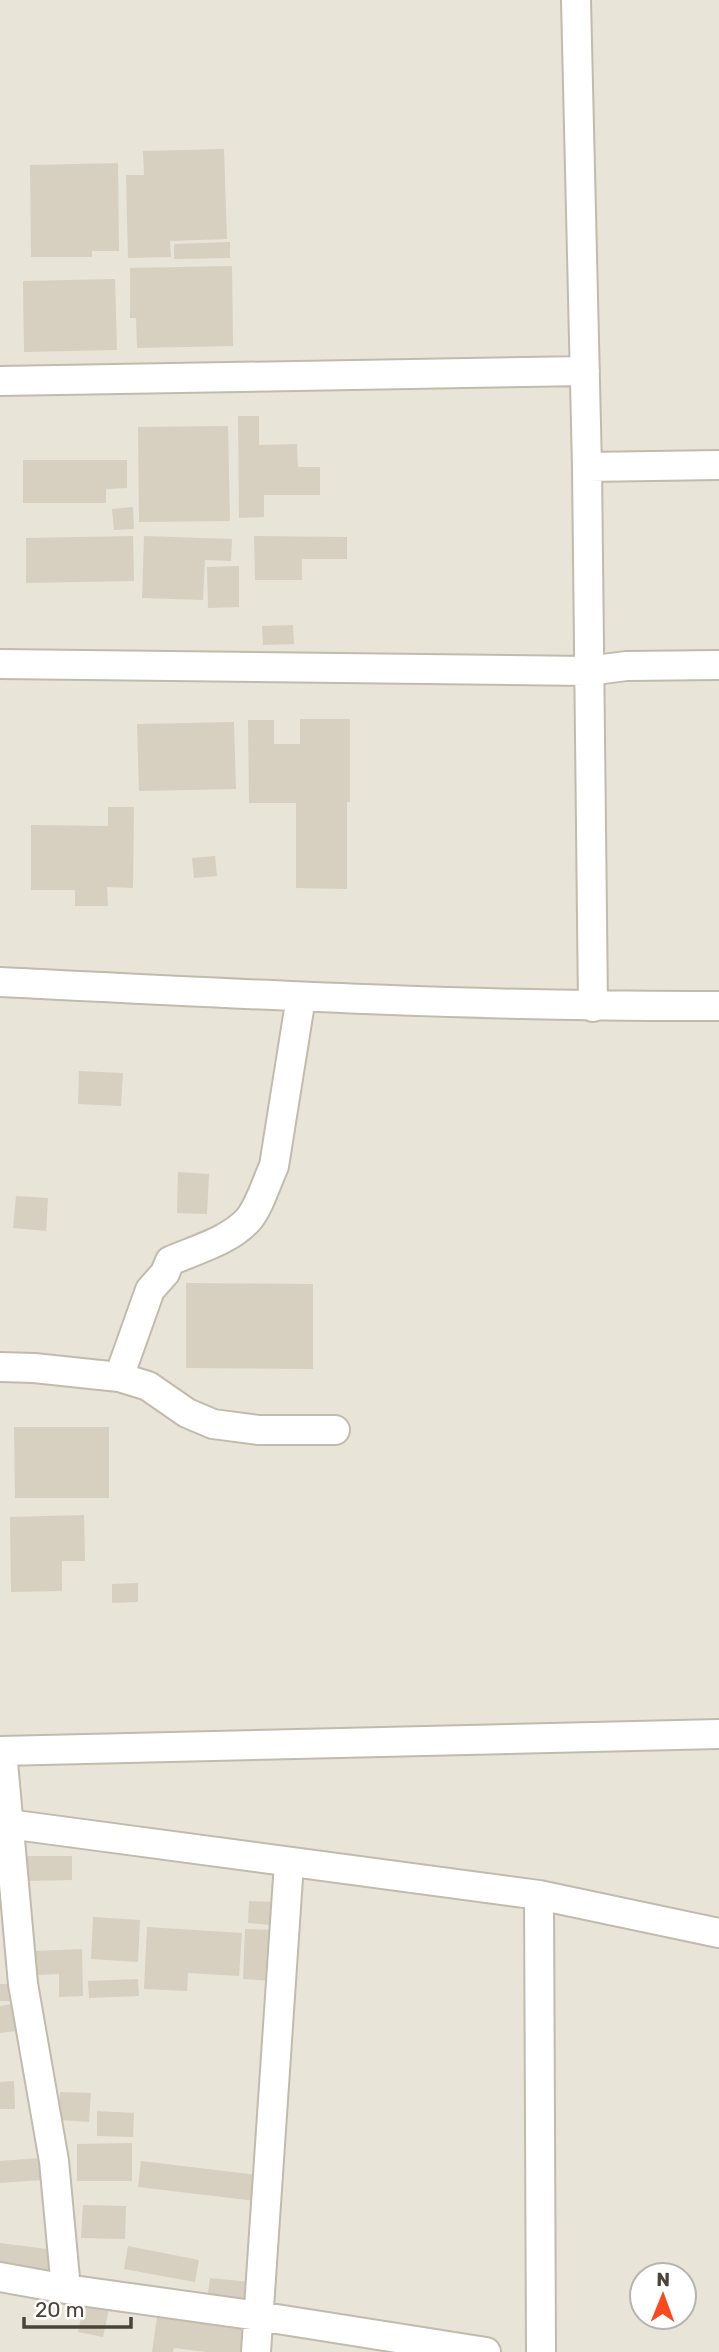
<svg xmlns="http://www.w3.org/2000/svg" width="719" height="2352" font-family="Rubik,sans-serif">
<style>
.residential{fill:#e9e4d8;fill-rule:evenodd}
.building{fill:#d7cfc0}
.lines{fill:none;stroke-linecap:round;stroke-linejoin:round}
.street-casing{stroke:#c1bbad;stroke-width:32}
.street{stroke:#fff;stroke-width:28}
</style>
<rect width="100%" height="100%" fill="#f5f2ea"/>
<path class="residential" d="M0 0H719V2352H0ZM642 2275H684V2317H642Z"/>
<path class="building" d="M224 149 227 239 170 241 171 257 128 258 126 175H144L143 151Z
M118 163 119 251H92V257H31L30 165Z
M230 242V258L174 259V244Z
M232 266 233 346 137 348 136 318H130V268Z
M115 279 117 350 24 352 23 281Z
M238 416H259V445L297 444 298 467H320V495H264V517L239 518Z
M228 426 230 521 139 522 138 427Z
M23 460H127V488L106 489V503H23Z
M133 507 134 529 114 530 112 509Z
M133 536 134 581 26 583V538Z
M144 536 232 539 231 561 205 560 203 600 142 598Z
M254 536 347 537V559H302V580H255Z
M239 566V607L208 608 207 567Z
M293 625 294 644 263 645 262 626Z
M300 719H350V802H347V889L296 888V803H249L248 720H274V744H300Z
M234 722 236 789 139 791 137 724Z
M108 807H134L133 888 107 887 108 906H75V890H31V825L108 826Z
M215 856 217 876 194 878 192 858Z
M79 1071 123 1073 121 1106 78 1104Z
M178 1172 209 1174 207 1214 177 1213Z
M16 1196 48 1198 46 1231 13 1228Z
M186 1283 313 1284V1369L186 1368Z
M14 1427H109V1498H15Z
M84 1515 85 1561H62V1591L11 1592 10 1517Z
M138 1583V1602L112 1603V1584Z
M26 1856H72V1880L27 1881Z
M249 1901 274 1902 272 1925 248 1923Z
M93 1917 140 1920 138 1962 91 1959Z
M147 1927 242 1933 239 1976 188 1973 187 1991 144 1989Z
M245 1929 275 1930 273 1981 243 1979Z
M82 1949 83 1996 59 1997V1974L36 1975 35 1951Z
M138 1979 139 1996 89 1998 88 1981Z
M0 1984H10V2001H0Z
M13 2004 17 2031 0 2033V2006Z
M14 2081 15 2109H0V2082Z
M60 2092 91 2093 89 2122 59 2120Z
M97 2111 134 2113 133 2137 97 2136Z
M132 2143V2181H77V2144Z
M40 2158 42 2180 0 2183V2161Z
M141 2161 259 2175 256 2201 138 2187Z
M83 2205 126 2206 125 2239 81 2238Z
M0 2243 55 2250 52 2275 0 2269Z
M128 2246 199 2260 195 2282 124 2269Z
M210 2278 250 2282 247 2305 207 2301Z
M84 2304 109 2309 103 2337 78 2332Z
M157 2317 247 2330 244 2352H206L174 2348 173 2352H152Z"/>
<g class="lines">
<defs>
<path id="street" d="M576 0 587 467 593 1007
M0 381 585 371
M587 467 719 465
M0 664 588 671 626 666 719 665
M0 982C240 994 479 1007 719 1006
M0 1367 34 1368 119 1377 148 1386 187 1413 213 1424 258 1430H335
M119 1377 150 1290 165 1273 170 1261C195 1250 229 1241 248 1220 259 1208 267 1181 274 1166L301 997
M0 1751 719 1734
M2 1751 23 1984 54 2161 66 2289
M8 1824 539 1895 719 1933
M539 1895 541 2352
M0 2277 66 2289 258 2316 486 2352
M256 2352 289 1863"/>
</defs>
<use href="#street" class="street-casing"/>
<use href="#street" class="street"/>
</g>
<g transform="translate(663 2296) rotate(1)"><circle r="33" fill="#ffffff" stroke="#b6b4af" stroke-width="2"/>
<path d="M0-5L12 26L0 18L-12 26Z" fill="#f84a1e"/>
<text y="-10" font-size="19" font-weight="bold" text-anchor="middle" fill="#494338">N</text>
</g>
<path d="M24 2317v10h107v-10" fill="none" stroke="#494338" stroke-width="3.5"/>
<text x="35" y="2317" font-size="21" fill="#494338" stroke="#ffffff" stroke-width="5" paint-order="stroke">20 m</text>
</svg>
